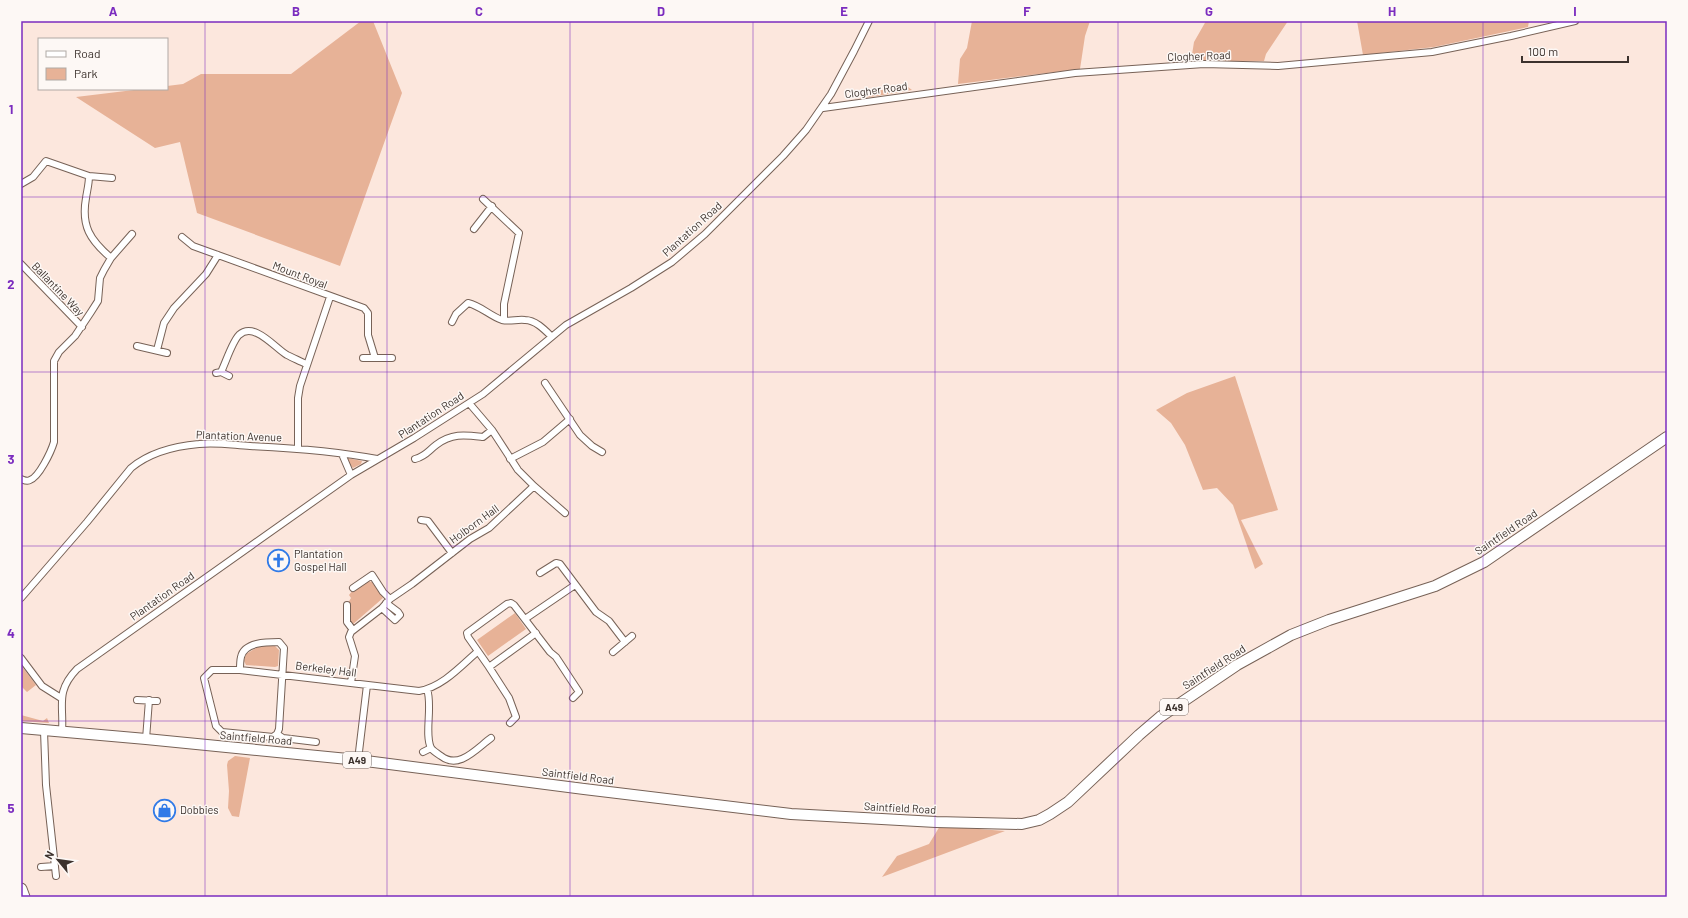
<svg xmlns="http://www.w3.org/2000/svg" width="1688" height="918" font-family="Barlow,sans-serif">
<style>
.green{fill:#e7b297}
.lines{fill:none;stroke-linecap:round;stroke-linejoin:round}
.street-casing{stroke:#776257;stroke-width:8}
.primary-casing{stroke:#776257;stroke-width:12}
.highway-casing{stroke:#776257;stroke-width:13}
.street{stroke:#fff;stroke-width:6}
.primary{stroke:#fff;stroke-width:10}
.highway{stroke:#fff;stroke-width:11}
.grid{fill:none;stroke:#7b2cbf;stroke-width:1;stroke-opacity:0.55}
.labels{text-anchor:middle;stroke-width:3;stroke-linejoin:round;paint-order:stroke}
.shield{fill:#fdf8f5;stroke:#766d69;stroke-width:1}
.shield-label{font-size:10px;font-weight:bold;fill:#3c322d}
.street-label{font-size:11px;fill:#3c322d;stroke:#fdf8f5}
.poi-label{font-size:11px;fill:#3c322d;stroke:#fdf8f5;text-anchor:start}
.neatline{fill:none;stroke:#7b2cbf;stroke-width:1.5}
.grid-label{font-size:13px;text-anchor:middle;font-weight:bold;fill:#7b2cbf}
</style>
<rect width="100%" height="100%" fill="#fce7dd"/>
<path class="green" d="M361 21H373L402 93 340 266 197 213 180 142 155 148 76 97 142 89H167V86L183 84 201 74H291Z
M972 21H1090L1085 36 1080 69 958 84 960 59 967 48Z
M1206 21H1288L1266 54 1264 61H1191L1194 42Z
M1357 21H1529L1528 27 1434 47 1363 55Z
M908 87 912 90 864 98V92Z
M1235 376 1278 510 1241 520 1263 564 1255 569 1233 505 1217 488 1203 490 1185 445 1171 423 1156 410 1187 393Z
M347 458 362 461 361 464 353 468 349 464Z
M367 581 372 582 383 598 352 625 350 622 351 613 348 603 351 598 349 595 353 590Z
M515 613 526 629 488 656 477 640Z
M261 645 275 646 279 650 278 666 275 667 246 665 244 661 246 654Z
M21 665 36 685 27 692 21 686Z
M21 715 43 721 47 718 49 723 21 721Z
M235 756 250 758 239 817 232 816 228 808 229 791 227 765 228 761Z
M940 826 1005 831 882 877 897 856 929 844Z"/>
<g class="lines">
<defs>
<path id="street" d="M823 108 1075 73 1204 64 1278 66 1432 52 1511 36 1575 21
M89 176C89 184 87 191 86 198 81 226 90 240 111 258
M21 184 33 177 46 161 89 176 112 178
M483 199 519 233 504 304V320
M474 229 492 206
M182 237 193 246 218 255 364 308 368 313V335L375 358
M21 264 82 327
M452 322 456 314 468 303C481 306 490 316 502 320 510 322 517 319 525 320 535 320 544 329 551 336
M137 346 167 353
M157 350 164 323 174 308 206 274 218 255
M363 358H392
M221 372C226 362 232 342 239 335 254 321 275 348 287 355 293 358 300 361 306 364
M216 373 221 372 229 376
M545 383 580 435 592 446 602 452
M469 403 492 430 518 470 534 486 565 513
M298 449V398L300 386 330 297
M342 454 351 475
M415 459C426 456 428 451 436 445 452 433 465 435 483 437L492 430
M510 459 543 442 570 419
M21 479C24 480 27 482 30 480 39 477 51 452 54 442V361L59 352 75 336 91 312 98 301 100 278 104 270 111 258 132 234
M421 520 428 521 452 553
M540 573 556 563 560 564 596 612 609 621 625 642
M353 588 372 575 383 592 390 599
M21 598 87 522 131 468C149 453 176 446 199 444 216 442 233 445 250 446 293 448 336 451 377 459
M347 605V622L353 630
M382 608 395 620 400 615 398 612 386 603
M525 619 575 585
M536 633 489 667 468 637 467 633 507 604 511 603 514 605 550 652 556 657 579 692 573 698
M613 652 632 636
M21 658 42 686 61 698
M489 667 509 698 516 717 510 723
M240 670C240 666 240 661 241 657 244 642 267 642 279 642L284 648 279 729 277 734 283 738 316 742
M351 683 355 656 349 637 351 632 382 608 390 599 412 584 470 539 489 528 534 486
M427 689C433 706 424 734 431 748 433 751 438 754 441 756 459 770 476 749 491 738
M137 700 157 701
M44 731 46 785 56 876
M62 732C64 705 55 692 77 669L351 475 414 438 483 394 566 325 631 288 672 262 705 234 783 156 806 130 831 94 854 51 869 21
M277 734 273 737 222 732 216 726 204 678 212 670H240L419 691C442 687 460 667 477 652
M146 739 149 700
M423 752 431 748
M358 760 367 685
M41 867 55 866"/>
<path id="primary" d="M21 728 146 739 358 760 584 789 791 814 936 822 1022 824 1039 820 1050 814 1068 802 1139 735 1160 717 1237 665 1291 635 1329 620 1435 586 1484 562 1667 437"/>
<path id="highway" d="M21 889 24 897"/>
</defs>
<use href="#street" class="street-casing"/>
<use href="#primary" class="primary-casing"/>
<use href="#highway" class="highway-casing"/>
<use href="#street" class="street"/>
<use href="#primary" class="primary"/>
<use href="#highway" class="highway"/>
</g>
<path class="grid" d="M205 21V897M387 21V897M570 21V897M753 21V897M935 21V897M1118 21V897M1301 21V897M1483 21V897M21 197H1667M21 372H1667M21 546H1667M21 721H1667"/>
<defs>
<symbol id="church-ring" viewBox="-11 -11 22 22"><circle r="9.5" fill="#fdf8f5" stroke="#307ae7" stroke-width="1.5"/><path d="M-1.2-6h2.4v3.5h3.3v2.4h-3.3V6h-2.4V-.1h-3.3v-2.4h3.3Z" fill="#307ae7"/></symbol>
<symbol id="shop-ring" viewBox="-11 -11 22 22"><circle r="9.5" fill="#fdf8f5" stroke="#307ae7" stroke-width="1.5"/><path d="M-5-2.5h2.3a2.7 3.5 0 0 1 5.4 0H5L5.5 6h-11ZM-1.5-2.5h3a1.5 2.3 0 0 0-3 0Z" fill="#307ae7"/></symbol>
</defs>
<g fill-rule="evenodd">
<use href="#church-ring" x="266" y="548" width="25" height="25"/>
<use href="#shop-ring" x="152" y="798" width="25" height="25"/>
</g>
<g class="labels">
<g class="shield">
<rect x="1160" y="699" width="28" height="16" rx="3"/>
<rect x="343" y="752" width="28" height="16" rx="3"/>
</g>
<g class="shield-label">
<text x="1174" y="711">A49</text>
<text x="357" y="764">A49</text>
</g>
<g class="street-label">
<text transform="translate(1199 56) rotate(-2)" y="4">Clogher Road</text>
<text transform="translate(876 90) rotate(-8)" y="4">Clogher Road</text>
<text transform="translate(692 229) rotate(-42)" y="4">Plantation Road</text>
<text transform="translate(300 275) rotate(21)" y="4">Mount Royal</text>
<text transform="translate(58 289) rotate(46)" y="4">Ballantine Way</text>
<text transform="translate(431 415) rotate(-33)" y="4">Plantation Road</text>
<text transform="translate(239 436) rotate(2)" y="4">Plantation Avenue</text>
<text transform="translate(474 524) rotate(-36)" y="4">Holborn Hall</text>
<text transform="translate(1506 532) rotate(-34)" y="4">Saintfield Road</text>
<text transform="translate(162 596) rotate(-35)" y="4">Plantation Road</text>
<text transform="translate(1214 667) rotate(-33)" y="4">Saintfield Road</text>
<text transform="translate(326 669) rotate(7)" y="4">Berkeley Hall</text>
<text transform="translate(256 738) rotate(5)" y="4">Saintfield Road</text>
<text transform="translate(578 776) rotate(7)" y="4">Saintfield Road</text>
<text transform="translate(900 808) rotate(3)" y="4">Saintfield Road</text>
</g>
<g class="poi-label">
<text x="294" y="558">Plantation<tspan x="294" dy="13">Gospel Hall</tspan></text>
<text x="180" y="814">Dobbies</text>
</g>
</g>
<rect width="1688" height="918" fill="none" stroke="#fdf8f5" stroke-width="44"/>
<rect x="38" y="38" width="130" height="52" fill="#fdf8f5" stroke="#b0a9a5"/>
<rect x="46" y="51" width="20" height="6" fill="#ffffff" stroke="#b0a9a5"/>
<text x="74" y="58" font-size="12" fill="#3c322d">Road</text>
<rect x="46" y="68" width="20" height="12" fill="#e7b297" stroke="#b0a9a5"/>
<text x="74" y="78" font-size="12" fill="#3c322d">Park</text>
<g transform="translate(58 860) rotate(299)" stroke="#fdf8f5" stroke-width="3" paint-order="stroke">
<path d="M0-3L7 15L0 10L-7 15Z" fill="#3c322d"/>
<text y="-6" font-size="11" font-weight="bold" text-anchor="middle" fill="#3c322d">N</text>
</g>
<path d="M1522 56v6h106v-6" fill="none" stroke="#3c322d" stroke-width="2"/>
<text x="1528" y="56" font-size="12" fill="#3c322d" stroke="#fdf8f5" stroke-width="3" paint-order="stroke">100 m</text>
<rect x="22" y="22" width="1644" height="874" class="neatline"/>
<g class="grid-label">
<text x="113" y="16">A</text>
<text x="296" y="16">B</text>
<text x="479" y="16">C</text>
<text x="661" y="16">D</text>
<text x="844" y="16">E</text>
<text x="1027" y="16">F</text>
<text x="1209" y="16">G</text>
<text x="1392" y="16">H</text>
<text x="1575" y="16">I</text>
<text x="11" y="114">1</text>
<text x="11" y="289">2</text>
<text x="11" y="464">3</text>
<text x="11" y="638">4</text>
<text x="11" y="813">5</text>
</g>
</svg>
